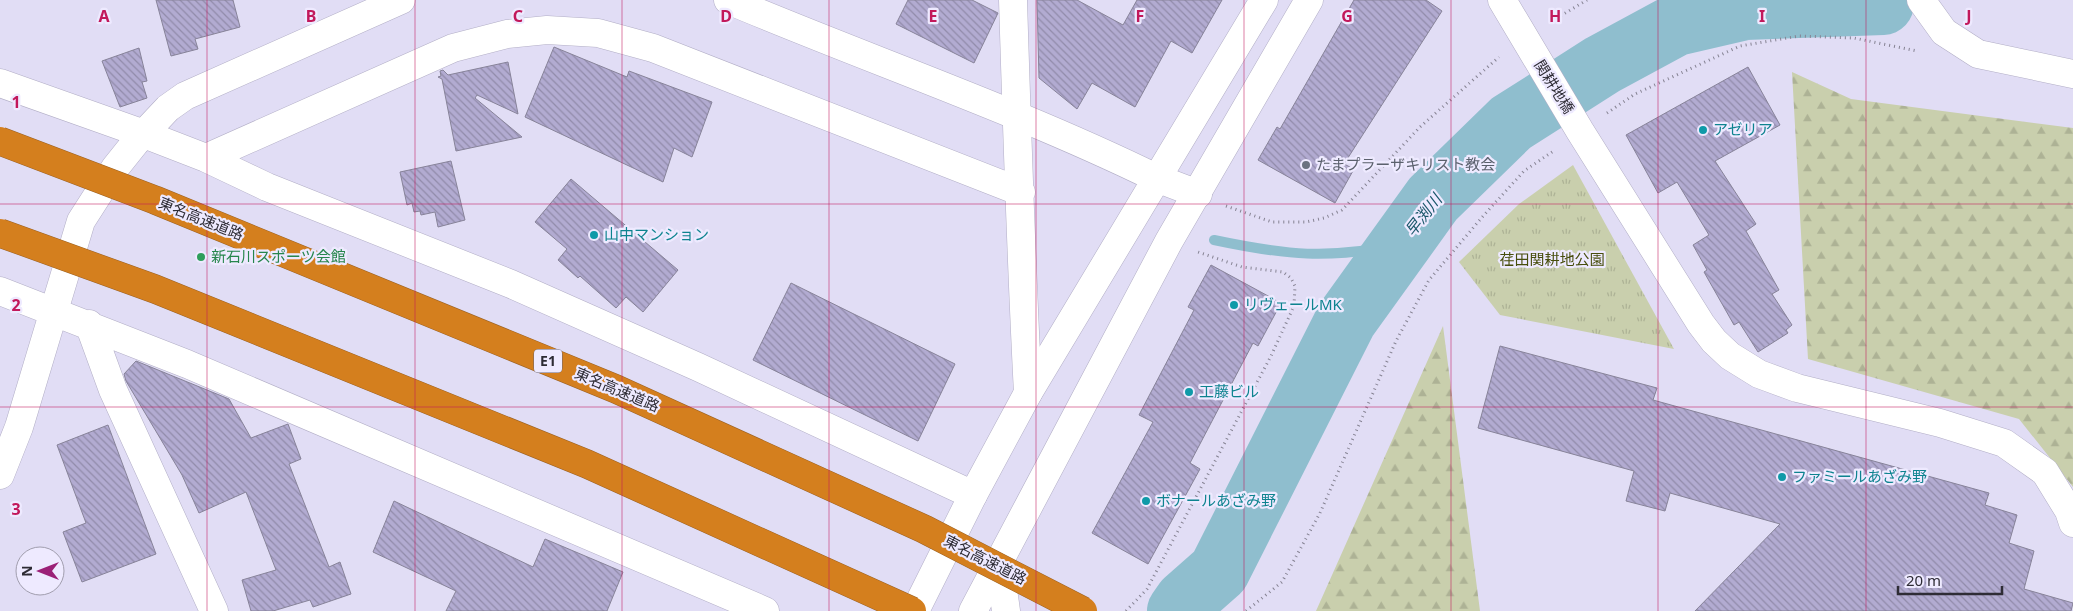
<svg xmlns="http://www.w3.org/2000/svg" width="2073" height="611" font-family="'Noto Sans','Noto Sans JP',sans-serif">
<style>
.grass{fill:url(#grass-tufts)}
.forest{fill:url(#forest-firs)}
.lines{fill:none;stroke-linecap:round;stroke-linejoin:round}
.stream{stroke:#8fbece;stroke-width:10}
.river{stroke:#8fbece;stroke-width:62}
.building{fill:url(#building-back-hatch);stroke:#878399}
.minor-casing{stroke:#b2aec6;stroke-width:29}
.tertiary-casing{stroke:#b2aec6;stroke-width:29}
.path{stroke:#868393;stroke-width:3;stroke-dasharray:1 4;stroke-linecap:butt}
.minor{stroke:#fff;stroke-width:28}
.tertiary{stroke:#fff;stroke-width:28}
.motorway-bridge-casing{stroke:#9a6226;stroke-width:29;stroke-linecap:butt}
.motorway-bridge{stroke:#d47f1e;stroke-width:28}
.grid{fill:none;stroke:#c2185b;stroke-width:1;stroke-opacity:0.55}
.culture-dot{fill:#0f9aa8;stroke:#eeeaff;stroke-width:2}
.worship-dot{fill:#6b7280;stroke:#eeeaff;stroke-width:2}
.leisure-dot{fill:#2e9e5b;stroke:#eeeaff;stroke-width:2}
.labels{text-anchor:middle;stroke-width:4.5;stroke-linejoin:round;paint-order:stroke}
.shield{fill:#eeeaff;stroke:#686572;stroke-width:1}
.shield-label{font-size:14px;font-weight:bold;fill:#2e2c35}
.street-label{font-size:15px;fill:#2e2c35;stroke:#eeeaff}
.culture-label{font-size:15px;fill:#0d838f;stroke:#eeeaff;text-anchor:start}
.worship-label{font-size:15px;fill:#5b616d;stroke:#eeeaff;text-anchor:start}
.leisure-label{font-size:15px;fill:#27864d;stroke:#eeeaff;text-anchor:start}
.park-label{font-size:15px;fill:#484e0d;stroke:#eeeaff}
.water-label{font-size:16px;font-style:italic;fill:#1b586b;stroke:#eeeaff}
.grid-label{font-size:16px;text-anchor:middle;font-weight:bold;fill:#c2185b;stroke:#eeeaff;stroke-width:4.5;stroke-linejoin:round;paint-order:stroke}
</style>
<defs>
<pattern id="grass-tufts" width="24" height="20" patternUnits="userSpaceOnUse" patternTransform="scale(1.25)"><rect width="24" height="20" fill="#c9cfad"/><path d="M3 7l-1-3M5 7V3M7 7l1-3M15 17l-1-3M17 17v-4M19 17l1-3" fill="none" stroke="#adb295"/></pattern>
<pattern id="forest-firs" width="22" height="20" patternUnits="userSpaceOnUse" patternTransform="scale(1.25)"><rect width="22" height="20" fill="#c9cfad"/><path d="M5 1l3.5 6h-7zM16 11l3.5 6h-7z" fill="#adb295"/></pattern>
<pattern id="building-back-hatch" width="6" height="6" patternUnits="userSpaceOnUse" patternTransform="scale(1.25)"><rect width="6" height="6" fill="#b2abd1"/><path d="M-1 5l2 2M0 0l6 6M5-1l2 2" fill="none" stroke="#918baa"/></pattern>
</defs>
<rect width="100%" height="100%" fill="#e1ddf5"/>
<path class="grass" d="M1573 165 1674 349 1500 315 1459 262 1519 204Z"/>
<path class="forest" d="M1792 72 1851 99 2073 128V487L2019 419 1808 359Z
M1443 326 1480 611H1316Z"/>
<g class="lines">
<path class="stream" d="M1214 240C1285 255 1329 260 1401 244"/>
<path class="river" d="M1178 611 1185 601 1219 571 1346 320 1433 199 1511 123 1602 65 1676 25 1745 9 1883 4"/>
</g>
<path class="building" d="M156 0H233L240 27 195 39 198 49 171 56Z
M908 0H972L998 13 974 63 896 24Z
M1037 0H1077L1123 25 1137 0H1222L1192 53 1171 41 1135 107 1092 83 1077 109 1039 78Z
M1354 0H1426L1442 11 1344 164 1354 169 1335 203 1258 160 1277 127 1280 129Z
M554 47 627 77 629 71 712 102 692 157 674 148 663 182 525 117Z
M139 48 147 81 142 82 147 98 120 107 102 61Z
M508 62 518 114 477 95 475 98 522 137 456 151 442 79 438 77 441 76 440 71 443 70 448 75Z
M1748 67 1780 125 1715 161 1756 224 1746 231 1779 290 1772 294 1792 325 1786 330 1788 333 1758 352 1739 322 1734 325 1704 272 1707 270 1693 245 1709 235 1677 182 1658 193 1626 135Z
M451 161 465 220 438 227 435 212 421 215 420 211 414 212 412 203 407 205 400 172Z
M571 179 678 270 643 312 626 297 616 308 580 276 578 278 558 260 567 249 535 222Z
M1211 265 1281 303 1258 346 1253 343 1190 463 1200 469 1148 564 1092 533 1153 422 1139 415 1194 310 1188 307Z
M791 283 955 364 918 441 753 360Z
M1500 346 1657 388 1653 400 1989 493 1985 505 2017 515 2009 543 2034 551 2024 589 2073 603 2071 611H1695L1780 524 1670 493 1665 511 1626 501 1634 471 1478 428Z
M136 361 229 399 251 438 288 424 301 459 289 464 329 567 340 562 351 594 313 607 310 600 273 611H251L242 580 276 570 246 492 199 513 182 475 126 381 124 374Z
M108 425 156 554 82 582 63 532 86 523 57 445Z
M394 501 533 567 545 539 623 572 607 611H446L456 591 373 552Z"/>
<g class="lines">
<defs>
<path id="minor" d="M1013 0C1017 131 1021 262 1028 393
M1502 0 1580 131 1701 324 1714 341 1730 356 1759 374 1797 388 1940 423 2004 443 2045 472 2069 511 2073 523
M1921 0 1944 32 1978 54 2073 74
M0 83 144 134 206 158 267 187 511 284 698 367 973 495
M206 158 453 48 507 34 547 30 598 33 653 48 1021 192
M1156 178 1198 194
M0 291 187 364 765 611
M89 324 113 390 214 611
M0 475 19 427 81 221 115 168 135 143 168 108 185 96 401 0"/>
<path id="tertiary" d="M728 0C870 60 1017 110 1156 178
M999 560 1006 611
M915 611 973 495 1028 393 1264 0
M973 611 1169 241 1309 0"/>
</defs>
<use href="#minor" class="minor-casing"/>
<use href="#tertiary" class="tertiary-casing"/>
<path class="path" d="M1552 21 1587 0
M1607 113 1635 94 1740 46 1799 36 1854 38 1917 51
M1226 206 1272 222H1306L1324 218 1342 210 1420 127 1499 57
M1126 611 1147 589 1271 356 1294 306 1295 286 1291 278 1283 272 1242 267 1198 252
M1246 611 1282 582 1320 513 1396 341 1429 280 1484 215 1524 171 1555 150"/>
<use href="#minor" class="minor"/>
<use href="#tertiary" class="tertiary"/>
<defs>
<path id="motorway-bridge" d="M0 141 155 200 616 389 924 529 1083 611
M0 233 155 289 587 464 912 611"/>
</defs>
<use href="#motorway-bridge" class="motorway-bridge-casing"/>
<use href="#motorway-bridge" class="motorway-bridge"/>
</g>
<path class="grid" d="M207 0V611M415 0V611M622 0V611M829 0V611M1036 0V611M1244 0V611M1451 0V611M1658 0V611M1866 0V611M0 204H2073M0 407H2073"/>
<g class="culture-dot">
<circle cx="1703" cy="130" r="5"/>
<circle cx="594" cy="235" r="5"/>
<circle cx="1234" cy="305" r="5"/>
<circle cx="1189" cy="392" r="5"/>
<circle cx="1782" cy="477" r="5"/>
<circle cx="1146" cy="501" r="5"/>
</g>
<circle class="worship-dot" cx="1306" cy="165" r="5"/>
<circle class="leisure-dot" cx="201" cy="257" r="5"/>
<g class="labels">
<rect class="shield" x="534" y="349.5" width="28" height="23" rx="4"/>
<g class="shield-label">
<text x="548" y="366">E1</text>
</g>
<g class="street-label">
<text transform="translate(1554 87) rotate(58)" y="5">関耕地橋</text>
<text transform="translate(201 219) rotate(22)" y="5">東名高速道路</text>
<text transform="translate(617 390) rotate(23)" y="5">東名高速道路</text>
<text transform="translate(985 560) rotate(27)" y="5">東名高速道路</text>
</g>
<g class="culture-label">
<text x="1713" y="135">アゼリア</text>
<text x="604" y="240">山中マンション</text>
<text x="1244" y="310">リヴェールMK</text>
<text x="1199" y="397">工藤ビル</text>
<text x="1792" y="482">ファミールあざみ野</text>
<text x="1156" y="506">ボナールあざみ野</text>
</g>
<g class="worship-label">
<text x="1316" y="170">たまプラーザキリスト教会</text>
</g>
<g class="leisure-label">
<text x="211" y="262">新石川スポーツ会館</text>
</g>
<g class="park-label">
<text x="1552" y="265">荏田関耕地公園</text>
</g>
<g class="water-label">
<text transform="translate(1423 215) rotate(-52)" y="6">早渕川</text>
</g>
</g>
<g class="grid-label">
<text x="104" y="22">A</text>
<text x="311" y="22">B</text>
<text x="518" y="22">C</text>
<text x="726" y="22">D</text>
<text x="933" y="22">E</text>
<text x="1140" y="22">F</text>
<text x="1347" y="22">G</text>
<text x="1555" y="22">H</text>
<text x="1762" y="22">I</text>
<text x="1969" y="22">J</text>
<text x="16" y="108">1</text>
<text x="16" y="311">2</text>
<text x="16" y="515">3</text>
</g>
<g transform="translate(40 571) rotate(270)"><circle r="24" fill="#eeeaff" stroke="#a19eae"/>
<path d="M0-4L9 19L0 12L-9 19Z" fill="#9b2077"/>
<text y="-8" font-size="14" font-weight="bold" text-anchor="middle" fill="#2e2c35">N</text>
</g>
<path d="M1898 586v8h104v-8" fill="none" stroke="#2e2c35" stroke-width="2.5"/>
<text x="1906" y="586" font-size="15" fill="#2e2c35" stroke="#eeeaff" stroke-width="4" paint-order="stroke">20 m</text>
</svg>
